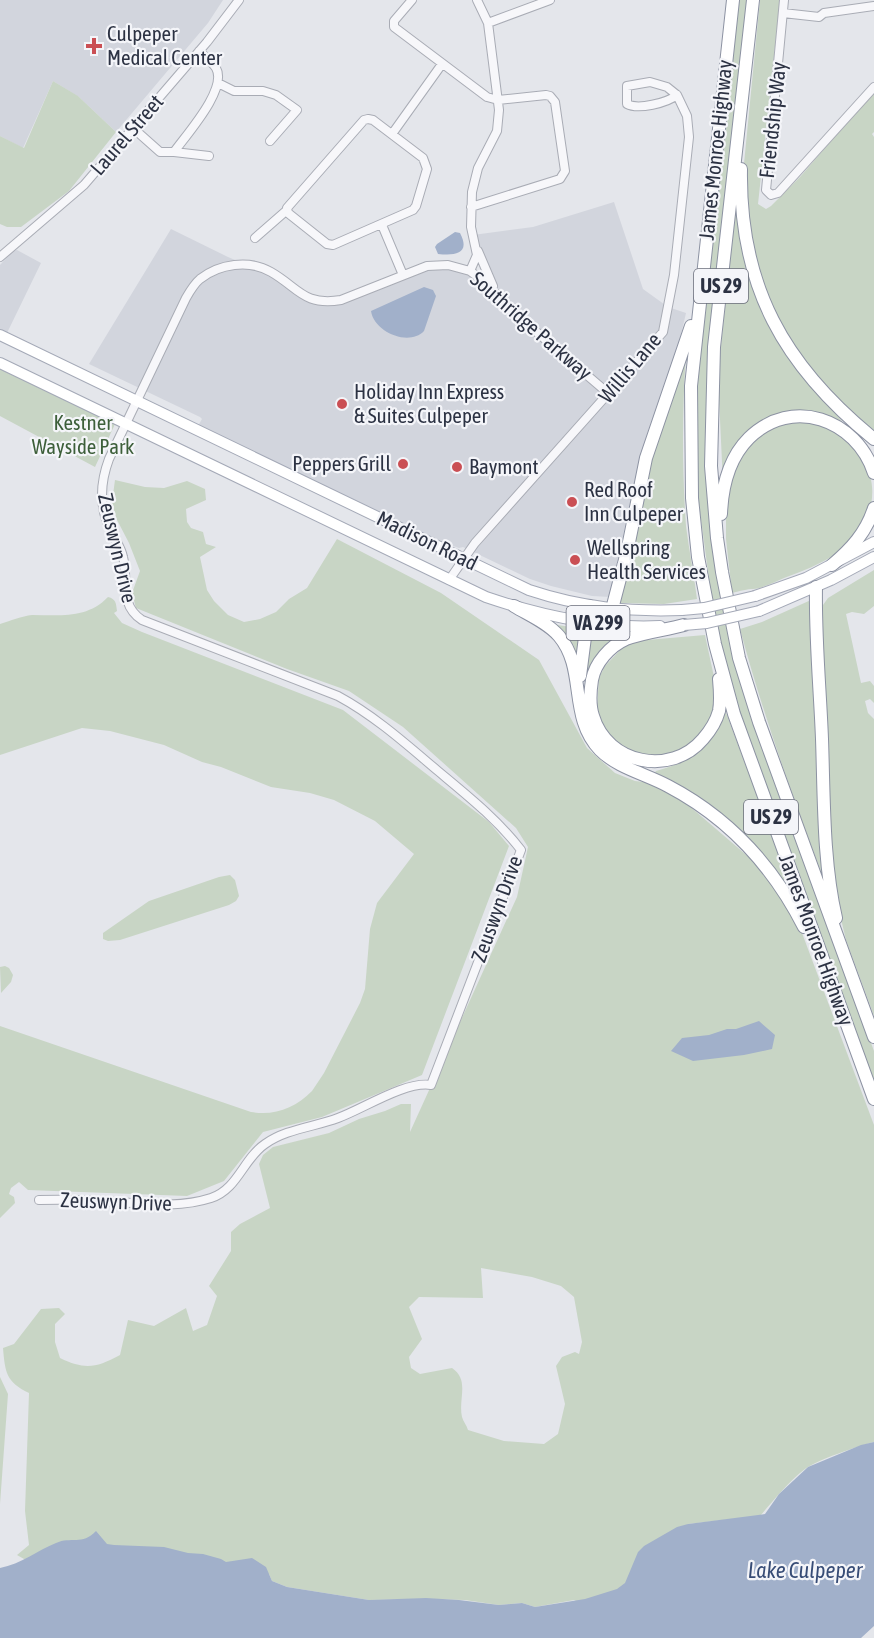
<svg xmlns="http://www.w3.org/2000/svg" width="874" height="1638" font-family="'Asap Condensed',sans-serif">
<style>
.built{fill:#d2d5dd}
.green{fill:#c8d5c5;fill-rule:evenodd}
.water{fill:#a1b0ca}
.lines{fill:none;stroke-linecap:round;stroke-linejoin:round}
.minor-casing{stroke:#a9acb5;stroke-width:10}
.major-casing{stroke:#a4a9b7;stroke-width:12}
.highway-casing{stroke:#8c92a2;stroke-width:14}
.minor{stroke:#f7f7fa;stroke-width:8}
.major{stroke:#fff;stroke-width:10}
.highway{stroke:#fff;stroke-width:12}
.major-bridge-casing{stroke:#a4a9b7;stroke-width:12;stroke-linecap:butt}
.major-bridge{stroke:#fff;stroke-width:10}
.poi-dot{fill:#ca4f54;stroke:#f4f5f9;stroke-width:2}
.labels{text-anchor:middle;stroke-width:4.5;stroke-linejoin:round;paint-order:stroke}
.shield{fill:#f4f5f9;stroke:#686c7a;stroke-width:1.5}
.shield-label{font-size:20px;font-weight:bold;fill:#2c3243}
.poi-label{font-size:21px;fill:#2c3243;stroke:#f4f5f9;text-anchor:start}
.street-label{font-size:21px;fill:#2c3243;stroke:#f4f5f9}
.park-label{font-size:21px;fill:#3d5f3a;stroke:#f4f5f9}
.water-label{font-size:22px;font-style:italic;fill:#374c76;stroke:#f4f5f9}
</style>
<rect width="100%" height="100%" fill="#e4e6eb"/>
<path class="built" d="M0 0H223L208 23 116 132 79 97 53 81 23 148 0 136Z
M614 202 643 289 668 307 686 313 676 356 648 431 633 488 610 597 592 596 551 586 530 579 463 547 459 548 445 543 198 426 202 419 200 417 89 364 171 229 228 257 284 281 303 296 339 300 403 275 443 265 470 271 491 287 473 235 533 227Z
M17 250 41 263 7 333 0 329V265L13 251Z"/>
<path class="green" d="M739 0H749L710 336 707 392 706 456 744 694 774 782 874 1051V1085L751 748 736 700 714 616 698 497 697 384Z
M760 0H780L758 204 766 209 771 206 800 177 874 91V132L872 134 874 137V434L836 401 785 337 754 266 742 184Z
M53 81 78 96 116 132 69 191 21 227H7L0 224V136L24 148Z
M738 205 745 255 818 394 842 421 829 417 766 421 723 484 718 376 734 217 736 206Z
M686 354C682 411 682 468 686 526 689 550 694 575 697 599L664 604 619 603 648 461Z
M0 369 115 424 95 467 0 416Z
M796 421C832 424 844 431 863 461 872 475 874 489 871 505 862 548 820 565 784 578 775 582 763 588 753 589 748 589 740 591 732 593L726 539V498L729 483 745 448 768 429Z
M115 480 145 487 164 488 187 481 205 489 206 500 186 509 187 522 191 528 203 532 206 544 216 547 200 557 207 590 214 601 228 615 244 622 260 619 276 612 289 599 307 588 337 539 441 593 539 660 587 748 615 773 635 781 652 783 687 804 751 859 778 891 802 933 874 1125V1442C858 1446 817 1460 805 1469 788 1482 774 1500 760 1516L688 1524 611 1616 574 1600 535 1607 522 1603 499 1605 465 1600 429 1599 369 1600 287 1587 272 1581 269 1574 50 1558 24 1559 17 1555 29 1545 25 1511 29 1393C6 1382 5 1372 3 1348L14 1344 41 1309 59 1308 65 1314 55 1324V1342L60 1358C85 1370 96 1368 120 1355L128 1320 154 1326 186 1308 193 1331 207 1325 217 1296 209 1286 231 1251V1232L240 1224 270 1208 259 1164 263 1155 273 1147 329 1133 359 1119 385 1111 401 1104H411L410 1132 517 897 528 847 516 828 403 727 349 691 287 669 136 608 132 593 140 571 129 543 116 518 112 502ZM481 1268 532 1277 561 1286 574 1297 582 1342 579 1354 575 1352 562 1357 556 1366 565 1404 558 1434 544 1444 504 1441 468 1430C467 1426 463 1421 462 1417 458 1399 470 1380 452 1368L420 1374 411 1368 409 1357 422 1339 409 1307 419 1297 483 1298Z
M874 570V606L864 614 852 612 846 614 861 683 870 681 874 686V703L870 699 865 701 868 713 874 719V1016L846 940 832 881 821 613 823 605 828 598Z
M108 597C116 599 116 603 117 611L114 613 122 623 142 632 343 710 489 822 509 846 422 1075 322 1117 263 1132 224 1181 187 1196 28 1190 19 1182 11 1188 9 1194 14 1197 15 1203 0 1218V1026L251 1112C275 1116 295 1108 312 1091L324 1073 360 1003 365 989 370 929 377 903 414 854 375 821 334 800 310 793 271 787 221 767 202 762 164 745 110 731 82 728 0 755V624C10 621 22 616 32 615 60 615 87 619 108 597Z
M811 600 828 890C795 804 764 718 740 629L762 622Z
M546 623 582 629 577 662Z
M590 629 604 633 626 630 629 633C613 644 598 652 588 669L583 667Z
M705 635 714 677V717L687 750 652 757 621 748 602 726 597 707 599 678 605 666 622 648 635 641Z
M723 712 726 713 788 877 784 878 786 883 783 885 768 865 654 774 656 771C699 759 703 749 723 712Z
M230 875 235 880 239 896 236 901 229 905 120 940 108 941 103 939V933L149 901 219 877Z
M5 966 9 968 13 975 11 982 1 993 0 967Z
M0 1377 8 1394 0 1504Z"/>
<path class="water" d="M455 232 460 233C471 254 455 256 438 254L435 247 437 244Z
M424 287 433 290 436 296 424 331C409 347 374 332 371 311Z
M759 1021 775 1035 772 1049 744 1055 693 1061 671 1051 682 1038 709 1035 727 1029H736Z
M874 1442V1626L861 1638H0V1568C21 1564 38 1550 56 1543 71 1536 82 1546 96 1531L107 1544 114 1545 164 1547 188 1553 203 1554 221 1559 226 1562 252 1558 266 1567 272 1581 287 1587 369 1600 426 1598 459 1600 499 1605 522 1603 535 1607 585 1599 617 1589 625 1583 638 1552 644 1546 677 1527 688 1524 765 1514 779 1494 808 1467 861 1445Z"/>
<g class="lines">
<defs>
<path id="minor" d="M412 0 394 21V27L487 97 498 100 546 95 550 96 555 102 565 171 560 179 471 207
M784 0 766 190 771 195 778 193 874 87
M783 13 819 17 824 13 874 6
M488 23 550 0
M650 82 667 87 677 95C667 103 638 110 627 104V86Z
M218 83 234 91H263L276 95 297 110 270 141
M368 119 373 120 423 158 427 169 416 206 413 210 333 245 327 244 288 213 287 208 364 120Z
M133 128 160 152H174C186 135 228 89 216 68 212 62 204 56 199 51
M392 134 442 64
M174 152 209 156
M382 225 403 275
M255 238 287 210
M478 251 493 286
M0 257 84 185 207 42 239 0
M470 271 477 255 471 227 472 192 478 168 497 131 499 110 488 23 477 0
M449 580 475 543 663 332 674 275 689 137 687 116 677 95
M39 1200C65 1199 90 1200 116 1202 148 1204 180 1208 211 1198 238 1189 243 1159 265 1144 286 1129 314 1127 338 1118 363 1109 405 1081 431 1085L521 850C497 819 468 796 438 771 406 744 375 716 338 696L142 620C118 604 129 580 123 557 121 547 115 540 111 531 99 508 100 483 109 459L186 298C190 291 194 284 200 279 219 264 249 259 271 272 299 288 303 306 341 300L427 266 448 265 470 271 485 282 512 311 609 394"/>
<path id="major" d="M0 335 529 590C580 607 628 612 682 610
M0 363 486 597C542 616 600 629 660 626
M755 596 806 578 874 542
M759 611 831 580 874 557"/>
<path id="highway" d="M733 0 691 386 692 498 698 557 715 644 734 714 874 1099
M753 0 714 347 711 466 717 538 722 572 739 658 759 722 874 1037
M741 169C739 286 784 366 874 439
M721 514C722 488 729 458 749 438 792 396 856 419 874 473
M832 565C851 549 866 533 874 508
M816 587C815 638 820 688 822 739 824 796 823 863 836 918
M514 606C529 615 548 623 559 636 587 669 568 717 600 750 618 768 646 774 668 786 729 818 773 866 804 927
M612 609 627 552 646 458 691 326
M684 625C666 630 644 632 626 639 610 646 595 663 592 680 590 693 589 704 593 716 607 764 671 777 703 739 710 731 716 722 719 711 721 701 720 690 719 679
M580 676 589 606"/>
</defs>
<use href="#minor" class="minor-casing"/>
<use href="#major" class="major-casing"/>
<use href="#highway" class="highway-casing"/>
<use href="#minor" class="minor"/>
<use href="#major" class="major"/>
<use href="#highway" class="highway"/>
<defs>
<path id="major-bridge" d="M682 610 704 608 755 596
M684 625 707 623 759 611"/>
</defs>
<use href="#major-bridge" class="major-bridge-casing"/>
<use href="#major-bridge" class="major-bridge"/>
</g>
<g class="poi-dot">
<path d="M91 37h6v6h6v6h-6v6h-6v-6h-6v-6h6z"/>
<circle cx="342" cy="404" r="6"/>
<circle cx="403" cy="464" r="6"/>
<circle cx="457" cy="467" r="6"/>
<circle cx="572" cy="502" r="6"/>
<circle cx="575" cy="560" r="6"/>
</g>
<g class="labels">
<g class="shield">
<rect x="694" y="269" width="54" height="34" rx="4.5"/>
<rect x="566.5" y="606" width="63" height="34" rx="4.5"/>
<rect x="744" y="800" width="54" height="34" rx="4.5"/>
</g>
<g class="shield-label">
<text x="721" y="293">US 29</text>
<text x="598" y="630">VA 299</text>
<text x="771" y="824">US 29</text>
</g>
<g class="poi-label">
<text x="107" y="41">Culpeper<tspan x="107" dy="24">Medical Center</tspan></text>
<text x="354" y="399">Holiday Inn Express<tspan x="354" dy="24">&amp; Suites Culpeper</tspan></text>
<text x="391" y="471" text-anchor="end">Peppers Grill</text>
<text x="469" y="474">Baymont</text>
<text x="584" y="497">Red Roof<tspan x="584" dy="24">Inn Culpeper</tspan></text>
<text x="587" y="555">Wellspring<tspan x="587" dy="24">Health Services</tspan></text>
</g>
<g class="street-label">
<text transform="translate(773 120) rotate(-84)" y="7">Friendship Way</text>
<text transform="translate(127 135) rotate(-49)" y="7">Laurel Street</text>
<text transform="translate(716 150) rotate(-84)" y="7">James Monroe Highway</text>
<text transform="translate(531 326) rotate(41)" y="7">Southridge Parkway</text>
<text transform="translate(630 368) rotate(-50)" y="7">Willis Lane</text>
<text transform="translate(427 541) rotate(26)" y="7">Madison Road</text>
<text transform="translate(117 548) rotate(77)" y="7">Zeuswyn Drive</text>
<text transform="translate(497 909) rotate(-70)" y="7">Zeuswyn Drive</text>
<text transform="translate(816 940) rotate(70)" y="7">James Monroe Highway</text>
<text transform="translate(116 1202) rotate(2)" y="7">Zeuswyn Drive</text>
</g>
<g class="park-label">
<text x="83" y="430">Kestner<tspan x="83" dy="24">Wayside Park</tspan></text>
</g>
<g class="water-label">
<text x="805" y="1578">Lake Culpeper</text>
</g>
</g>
</svg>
